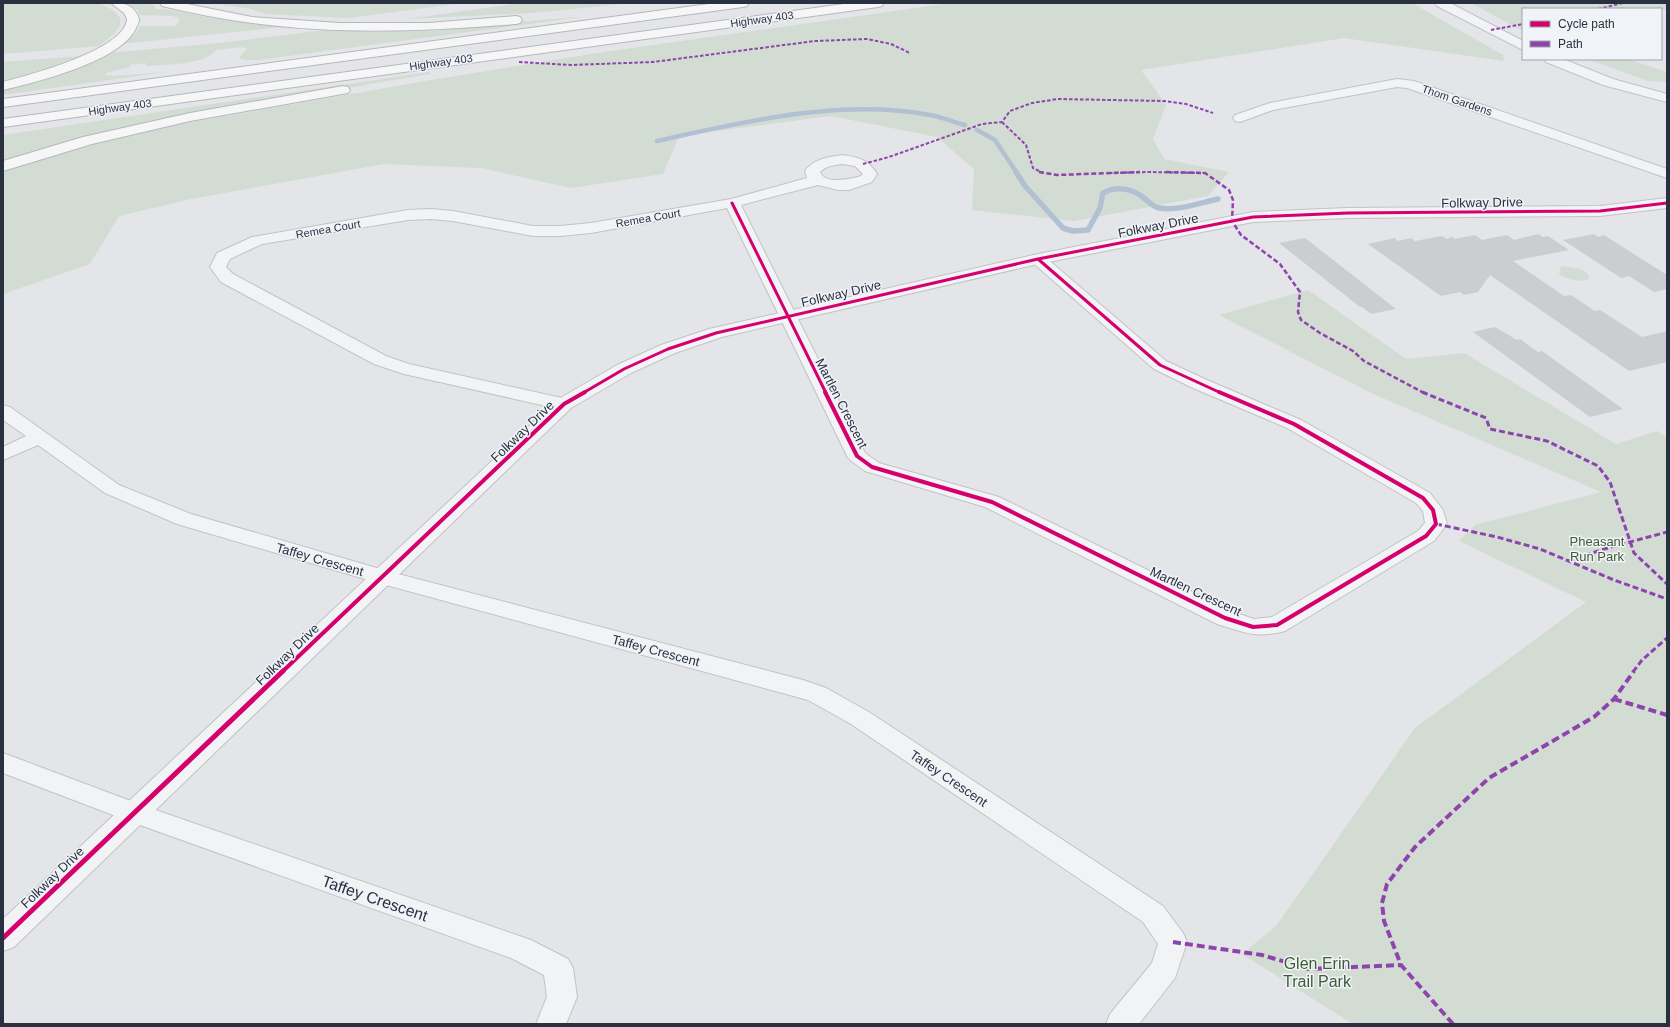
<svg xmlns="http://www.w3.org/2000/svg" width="1670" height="1027" font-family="Helvetica,sans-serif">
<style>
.green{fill:#d3dcd3}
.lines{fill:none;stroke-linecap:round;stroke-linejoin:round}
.stream-far1{stroke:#b1c1d3;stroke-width:4.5}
.stream{stroke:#b1c1d3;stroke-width:5.5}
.building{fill:#cbcdd0}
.minor-casing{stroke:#c1c3c6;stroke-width:2}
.tertiary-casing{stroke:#c1c3c6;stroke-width:2}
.motorway-casing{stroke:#b5b8bc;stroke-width:2}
.minor{fill:#f2f3f5;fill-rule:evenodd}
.tertiary{fill:#f2f3f5;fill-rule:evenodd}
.motorway{fill:#f6f6f7;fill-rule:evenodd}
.quiet-far3{stroke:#8e44ad;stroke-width:2;stroke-dasharray:3.5 2;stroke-linecap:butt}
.quiet-far2{stroke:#8e44ad;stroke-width:2.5;stroke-dasharray:5 2.5;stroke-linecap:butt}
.quiet-far1{stroke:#8e44ad;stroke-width:3;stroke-dasharray:6 3;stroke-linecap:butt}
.quiet{stroke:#8e44ad;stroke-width:4;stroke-dasharray:8 4;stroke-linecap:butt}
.cycleway-far2-casing{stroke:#f0f3f7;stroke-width:5}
.cycleway-far1-casing{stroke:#f0f3f7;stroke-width:6}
.cycleway-casing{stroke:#f0f3f7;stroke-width:8}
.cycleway-far2{stroke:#d6006c;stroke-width:3}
.cycleway-far1{stroke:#d6006c;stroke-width:4}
.cycleway{stroke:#d6006c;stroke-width:5}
.labels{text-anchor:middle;stroke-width:3;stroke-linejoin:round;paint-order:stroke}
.far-street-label{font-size:11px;fill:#293141;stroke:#f0f3f7}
.street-label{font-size:13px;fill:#293141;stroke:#f0f3f7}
.park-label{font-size:13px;fill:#3d5d36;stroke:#f0f3f7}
.near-street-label{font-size:16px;fill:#293141;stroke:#f0f3f7}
.near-park-label{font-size:16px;fill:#3d5d36;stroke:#f0f3f7}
</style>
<rect width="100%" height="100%" fill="#e3e5e8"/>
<path class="green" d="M3 3H99L113 10 120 18V25L115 33 99 46 3 54Z
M128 3H146L156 6 154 8 157 9 170 10 210 18 281 27 122 44 137 32 140 26H175L178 23 179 18 172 16 140 15 138 10Z
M209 3H462L349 18 265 14 247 8Z
M521 3H632L533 13 407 19Z
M950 3H1412L1503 55 1504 61 1344 38 1141 70 1166 105 1153 139 1164 159 1229 172 1208 196 1074 221 972 210 974 169 937 137 831 116 679 136 663 174 571 188 481 168 384 164 191 199 119 216 90 264 3 294V170L75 148 174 125 431 80 597 53Z
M1471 3H1667V10L1523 9V31Z
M575 17H581L258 60H244L239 58 247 49 243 47 216 50C204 66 164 64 146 66V63L130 65V67L106 73 105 75 115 76 166 72 3 95V89L107 53 219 43 325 30 364 31 440 29Z
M80 56 41 70 3 81V62Z
M1587 59H1627L1667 72V82L1648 81Z
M429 72 430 74 241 106 3 162V135Z
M1561 266 1581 269 1589 275 1588 280C1577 282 1569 280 1559 274Z
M1308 290 1406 359 1464 353 1616 444 1657 431 1667 438V1024H1353L1242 954 1277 925 1415 728 1586 602 1459 541 1475 525 1601 492 1371 393 1219 315Z"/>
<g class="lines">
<path class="stream-far1" d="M977 130 995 140 1017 173
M657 141C743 122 842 98 930 115 942 117 953 122 965 125"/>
<path class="stream" d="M1016 172 1025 186 1063 228 1073 231 1088 230 1100 208 1103 193C1116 185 1133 189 1144 198 1149 202 1153 207 1159 208 1178 211 1200 203 1218 199"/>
</g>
<path class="building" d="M1538 234 1543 237 1548 236 1569 250 1513 261 1564 296 1571 295 1595 311 1600 310 1642 337 1667 331V362L1629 371 1490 275 1478 292 1464 295 1460 292 1441 296 1368 244 1395 238 1398 241 1411 238 1415 241 1442 236 1447 239 1452 237 1455 239 1475 235 1482 240 1507 235 1514 240Z
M1594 234 1598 237 1604 235 1667 275V289L1654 292 1629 276 1621 278 1563 240Z
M1305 238 1396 309 1371 314 1362 307H1360L1279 243Z
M1495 327 1517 340 1520 339 1538 352 1542 351 1623 409 1590 417 1473 332Z"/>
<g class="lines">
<defs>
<path id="minor" d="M1397 79 1414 81 1667 169V178L1407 88 1397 87 1273 110 1240 122 1235 121 1233 118 1235 115 1270 103Z
M842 155C858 157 869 160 877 174L872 182 849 190H838L818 185 741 205 865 453 879 463 999 497 1233 612 1254 619 1272 617 1418 531 1425 523 1423 511 1416 503 1287 428 1193 388 1154 369 1032 262 1030 259 1032 256 1038 254 1044 256 1166 361 1207 380 1301 420 1430 493 1443 510 1447 524 1434 541 1285 631C1257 639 1243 632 1217 624L985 507 865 471 850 460 847 456 727 208 591 233 560 236H533L453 221 431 219 408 220 262 244 230 259 226 267 233 274 386 356 409 364 571 400 574 404 571 408 564 410 404 374 374 364 221 282 210 267 217 253 252 237 408 210 431 209 453 211 533 226H560L591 223 731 199 807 178 805 171C813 159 829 157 842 155ZM842 164 855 166 863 174 861 176C851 179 825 185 820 172 826 166 834 165 842 164Z
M3 405 10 407 119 485 191 514 387 571 803 680 826 688 869 712 1163 906 1183 933 1187 942 1175 978 1139 1024H1106L1110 1014 1152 963 1158 944 1143 922 851 724 808 700 375 582 177 524 105 493 38 445 3 460V447L26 436 3 420Z
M3 753 144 806 531 940 568 959 573 968 577 997 566 1024H536L547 997 544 975 511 958 126 820 3 773Z"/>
<path id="tertiary" d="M1435 3H1450L1523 41V50L1437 6Z
M1544 59H1563L1613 79 1667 94V102L1603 85 1546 62Z
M1667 198V208L1600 216 1348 218 1253 222 1038 264 722 337 675 353 631 373 571 408 14 947 3 951V919L557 400 617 365 661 345 709 329 1038 254 1253 212 1348 208 1600 206Z"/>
<path id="motorway" d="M111 3C122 3 131 3 137 14 141 20 138 24 135 30 118 62 37 82 3 90V82C29 75 125 50 127 19L124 13Z
M160 3H182L252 17 340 23H428L516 16 520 17 522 20 520 23 516 24C392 34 283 36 162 6Z
M716 3H749L747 6 743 7 3 107V99Z
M851 3H884L882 6 878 7 3 127V119Z
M343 86 348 87 350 90 348 93 190 121 92 144 3 171V161L83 137 190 113Z"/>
</defs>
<use href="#minor" class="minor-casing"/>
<use href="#tertiary" class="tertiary-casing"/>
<use href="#motorway" class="motorway-casing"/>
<use href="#minor" class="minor"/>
<use href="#tertiary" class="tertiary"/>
<use href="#motorway" class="motorway"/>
<path class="quiet-far3" d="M1598 9 1623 3
M1491 30 1523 24
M519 62 571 65 653 62 815 41 867 39 891 44 910 53
M1002 122 1026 145 1033 168 1043 173
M863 164 889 157 982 124 1002 122 1010 111 1032 103 1058 99 1164 101 1186 104 1213 113
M1109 173 1149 172 1206 173"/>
<path class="quiet-far2" d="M1039 172 1057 175 1140 172
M1166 172 1205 173 1229 190 1233 200 1232 221 1241 235 1280 264 1300 292 1298 312 1301 320 1320 333 1353 351 1364 361 1424 393"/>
<path class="quiet-far1" d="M1422 392 1486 418 1490 429 1547 441 1598 466 1610 482 1634 553 1667 584
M1436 524 1497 537 1540 549 1614 580 1667 599
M1568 561 1604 549 1667 532
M1633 672 1642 660 1667 638"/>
<path class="quiet" d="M1614 699 1667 715
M1173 942 1262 955 1309 969 1401 965
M1453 1024 1401 965 1384 921 1382 903 1387 884 1415 847 1489 778 1594 717 1614 699 1634 671"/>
<defs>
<path id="cycleway-far2" d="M732 203 826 393
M1038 259 1160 365 1221 393
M583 393 624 369 668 349 716 333 1038 259 1253 217 1348 213 1600 211 1667 203"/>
<path id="cycleway-far1" d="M825 392 857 456 872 467 992 502 1225 618 1253 627 1277 625 1426 536 1436 524 1433 510 1423 498 1294 424 1219 392
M282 672 564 404 585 392"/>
<path id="cycleway" d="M3 938 283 671"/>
</defs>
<use href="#cycleway-far2" class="cycleway-far2-casing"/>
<use href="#cycleway-far1" class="cycleway-far1-casing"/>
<use href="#cycleway" class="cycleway-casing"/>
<use href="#cycleway-far2" class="cycleway-far2"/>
<use href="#cycleway-far1" class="cycleway-far1"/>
<use href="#cycleway" class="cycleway"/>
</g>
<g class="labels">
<g class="far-street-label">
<text transform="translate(762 19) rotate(-8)" y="4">Highway 403</text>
<text transform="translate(441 62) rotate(-8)" y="4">Highway 403</text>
<text transform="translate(1457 100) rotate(19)" y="4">Thom Gardens</text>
<text transform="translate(120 107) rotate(-8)" y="4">Highway 403</text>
<text transform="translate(648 218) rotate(-10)" y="4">Remea Court</text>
<text transform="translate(328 229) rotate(-10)" y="4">Remea Court</text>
</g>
<g class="street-label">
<text transform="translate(1482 202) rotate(-1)" y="5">Folkway Drive</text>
<text transform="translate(1158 225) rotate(-11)" y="5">Folkway Drive</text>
<text transform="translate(841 293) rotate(-13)" y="5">Folkway Drive</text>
<text transform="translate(842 403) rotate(63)" y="5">Martlen Crescent</text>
<text transform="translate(522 431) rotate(-44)" y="5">Folkway Drive</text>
<text transform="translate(320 559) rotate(16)" y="5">Taffey Crescent</text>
<text transform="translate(1196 591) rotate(25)" y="5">Martlen Crescent</text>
<text transform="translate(656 650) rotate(15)" y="5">Taffey Crescent</text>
<text transform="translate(287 654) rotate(-44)" y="5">Folkway Drive</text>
<text transform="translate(949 778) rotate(34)" y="5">Taffey Crescent</text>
<text transform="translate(52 877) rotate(-44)" y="5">Folkway Drive</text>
</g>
<g class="park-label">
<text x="1597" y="546">Pheasant<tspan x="1597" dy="15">Run Park</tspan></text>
</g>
<g class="near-street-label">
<text transform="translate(375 898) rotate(19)" y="6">Taffey Crescent</text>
</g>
<g class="near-park-label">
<text x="1317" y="969">Glen Erin<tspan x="1317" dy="18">Trail Park</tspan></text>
</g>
</g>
<rect width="1670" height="1027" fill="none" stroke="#293141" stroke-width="8"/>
<rect x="1522" y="8" width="140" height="52" fill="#f0f3f7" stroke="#a0a5ae"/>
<rect x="1530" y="21" width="20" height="6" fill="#d6006c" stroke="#a0a5ae"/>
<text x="1558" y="28" font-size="12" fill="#293141">Cycle path</text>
<rect x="1530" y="41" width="20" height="6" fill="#8e44ad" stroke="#a0a5ae"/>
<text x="1558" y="48" font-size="12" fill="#293141">Path</text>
</svg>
